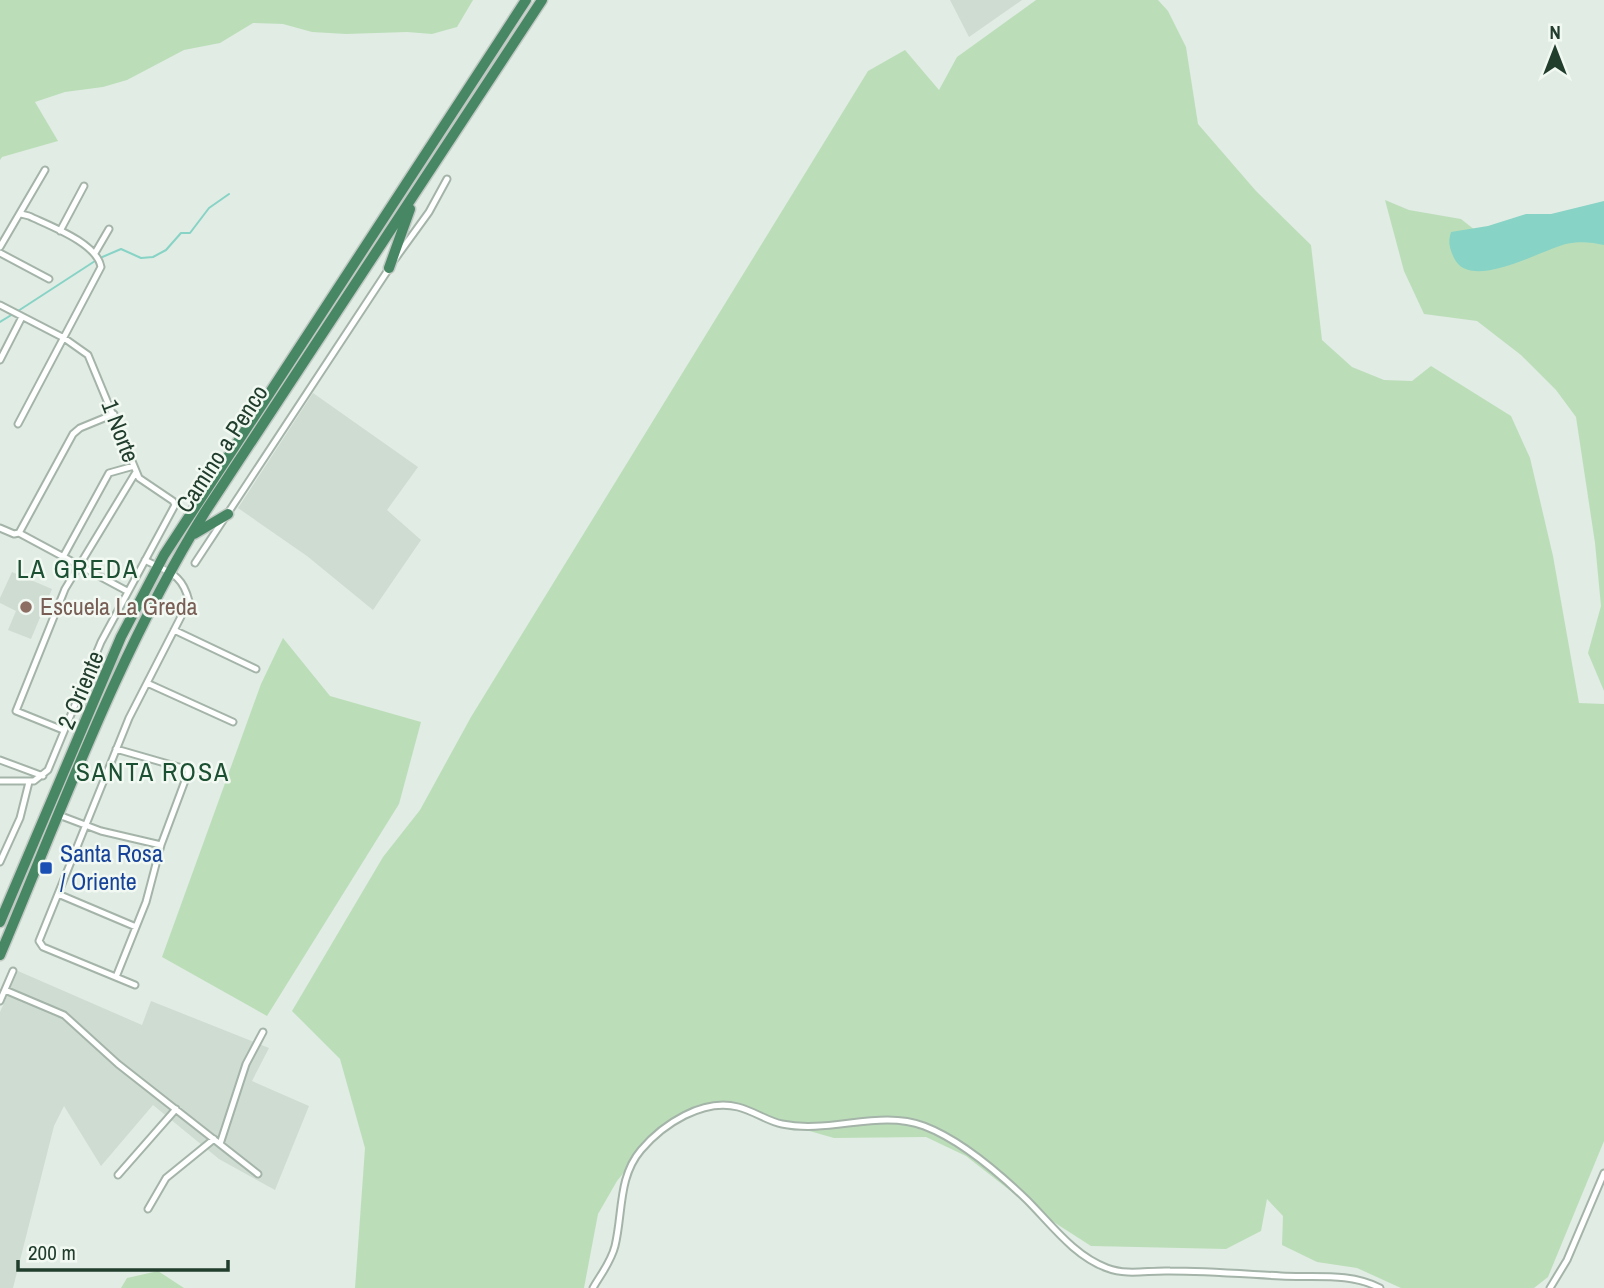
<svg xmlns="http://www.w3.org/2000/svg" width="1604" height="1288" font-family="'Archivo Narrow',sans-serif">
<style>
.built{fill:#cfdcd2}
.green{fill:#bbdeb9}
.water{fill:#87d3c6}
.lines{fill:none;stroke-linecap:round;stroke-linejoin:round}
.stream{stroke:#87d3c6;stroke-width:2}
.minor-casing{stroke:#a4b4a9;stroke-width:9}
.trunk-casing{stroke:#c1c9c4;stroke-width:13}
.minor{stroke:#fff;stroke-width:5}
.trunk{stroke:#488764;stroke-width:10}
.education-dot{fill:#8d6e63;stroke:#f2f9f3;stroke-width:2.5}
.transit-dot{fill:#1a4fb4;stroke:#f2f9f3;stroke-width:2.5}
.labels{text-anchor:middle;stroke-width:5;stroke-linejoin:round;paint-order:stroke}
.street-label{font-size:24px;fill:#213d2c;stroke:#f2f9f3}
.education-label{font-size:24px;fill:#785e54;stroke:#f2f9f3;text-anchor:start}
.transit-label{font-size:24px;fill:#164399;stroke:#f2f9f3;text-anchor:start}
.neighbourhood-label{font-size:26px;letter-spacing:2px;fill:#1c5032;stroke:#f2f9f3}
</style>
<rect width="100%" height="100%" fill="#e1ece4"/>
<path class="built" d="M950 0H1022L969 37Z
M313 393 418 467 387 510 421 540 373 610 307 556 238 508Z
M12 572 52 589 31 639 8 630 16 611 0 603V598Z
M18 971 142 1025 151 1001 269 1048 252 1081 309 1106 275 1190 219 1159 153 1105 101 1166 64 1106 54 1126 13 1288H0V1012Z"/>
<path class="green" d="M0 0H473L457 27 432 34 407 32 346 34 312 32 283 24 253 23 220 43 184 50 127 80 103 87 65 92 35 102 58 141 2 157 0 160Z
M1036 0H1158L1168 11 1186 47 1198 124 1256 191 1311 245 1322 340 1352 367 1384 380 1412 381 1431 366 1511 416 1530 458 1553 556 1579 703 1604 704V1141L1548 1277 1534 1288H1401L1357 1268 1317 1262 1282 1245 1283 1216 1267 1199 1261 1231 1226 1249 1091 1246 1035 1210 966 1156 926 1137 834 1138 725 1107 703 1109 665 1129 643 1149 617 1181 598 1214 584 1288H355L365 1148 340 1059 292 1011 383 857 420 810 471 717 868 71 905 50 939 90 957 57Z
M1385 200 1409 210 1461 219 1485 238 1604 237V691L1588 653 1601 606 1595 543 1576 417 1556 390 1521 355 1477 321 1424 314 1404 271Z
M283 638 330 696 421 722 399 804 267 1016 162 957 261 684Z
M158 1271 184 1288H121L127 1278Z"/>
<path class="water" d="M1604 201V245C1592 242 1578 241 1566 244 1541 250 1470 292 1454 258 1449 247 1448 242 1451 232L1488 226 1526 214H1551Z"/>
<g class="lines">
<path class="stream" d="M100 258 121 249 141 258 153 257 166 250 181 233H190L209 208 229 194
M18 311 95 261
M0 322 13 314"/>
<defs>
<path id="minor" d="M60 231 84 186
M0 247 45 170
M0 253 49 279
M95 253 109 229
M395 259 429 212 447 179
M0 305 64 338 88 355 139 478 173 501 175 505 101 642 48 770 34 781H0
M0 360 22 317
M18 424 101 267C97 243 50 226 29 216L21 214
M0 528 14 534 19 533 127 591
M19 533 73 434 80 428 114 414
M63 557 109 473 134 466
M195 563 390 267
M174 630 256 669
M147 683 233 722
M63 730 16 711 65 589 136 472
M116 749 189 770 161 845 146 902 116 977
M0 760 43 776
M56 814 101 831 161 845
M0 862 20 818 29 782
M58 894 136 927
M135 985 43 947 39 941 129 718 189 601C182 573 169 573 145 560
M5 990 64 1015 118 1064 258 1174
M0 1001 13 971
M220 1144 246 1064 263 1032
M118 1175 176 1109
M148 1209 166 1178 214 1139
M593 1288C601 1274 611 1262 615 1246 623 1213 618 1177 641 1150 663 1124 703 1098 738 1107 754 1111 767 1121 782 1124 830 1134 880 1109 924 1126 961 1140 999 1173 1027 1200 1051 1224 1074 1256 1107 1268 1128 1276 1148 1270 1170 1271 1207 1271 1244 1274 1281 1276 1314 1278 1349 1272 1380 1288
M1550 1288 1567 1260 1604 1173"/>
<path id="trunk" d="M389 268 410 209
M194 534 228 514
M0 922 121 637 164 555 526 0
M0 955C63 806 120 649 205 512L542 0"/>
</defs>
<use href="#minor" class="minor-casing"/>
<use href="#trunk" class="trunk-casing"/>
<use href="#minor" class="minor"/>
<use href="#trunk" class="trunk"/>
</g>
<circle class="education-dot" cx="26" cy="607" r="7"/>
<rect class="transit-dot" x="39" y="861" width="14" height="14" rx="3.5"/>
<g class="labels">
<g class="street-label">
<text transform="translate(120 431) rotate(69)" y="8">1 Norte</text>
<text transform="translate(222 449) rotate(-57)" y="8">Camino a Penco</text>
<text transform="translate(81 690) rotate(-67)" y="8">2 Oriente</text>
</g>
<g class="education-label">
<text x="40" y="615">Escuela La Greda</text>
</g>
<g class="transit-label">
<text x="60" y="862">Santa Rosa<tspan x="60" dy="28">/ Oriente</tspan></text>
</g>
<g class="neighbourhood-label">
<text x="78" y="578">LA GREDA</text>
<text x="153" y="781">SANTA ROSA</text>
</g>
</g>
<g transform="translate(1555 49)" stroke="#f2f9f3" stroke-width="5" paint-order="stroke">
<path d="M0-5L12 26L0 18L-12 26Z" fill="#213d2c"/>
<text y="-10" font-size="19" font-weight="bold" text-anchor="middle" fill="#213d2c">N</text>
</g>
<path d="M18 1260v10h210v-10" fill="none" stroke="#213d2c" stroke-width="3.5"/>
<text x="28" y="1260" font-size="21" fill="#213d2c" stroke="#f2f9f3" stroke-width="5" paint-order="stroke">200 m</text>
</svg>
